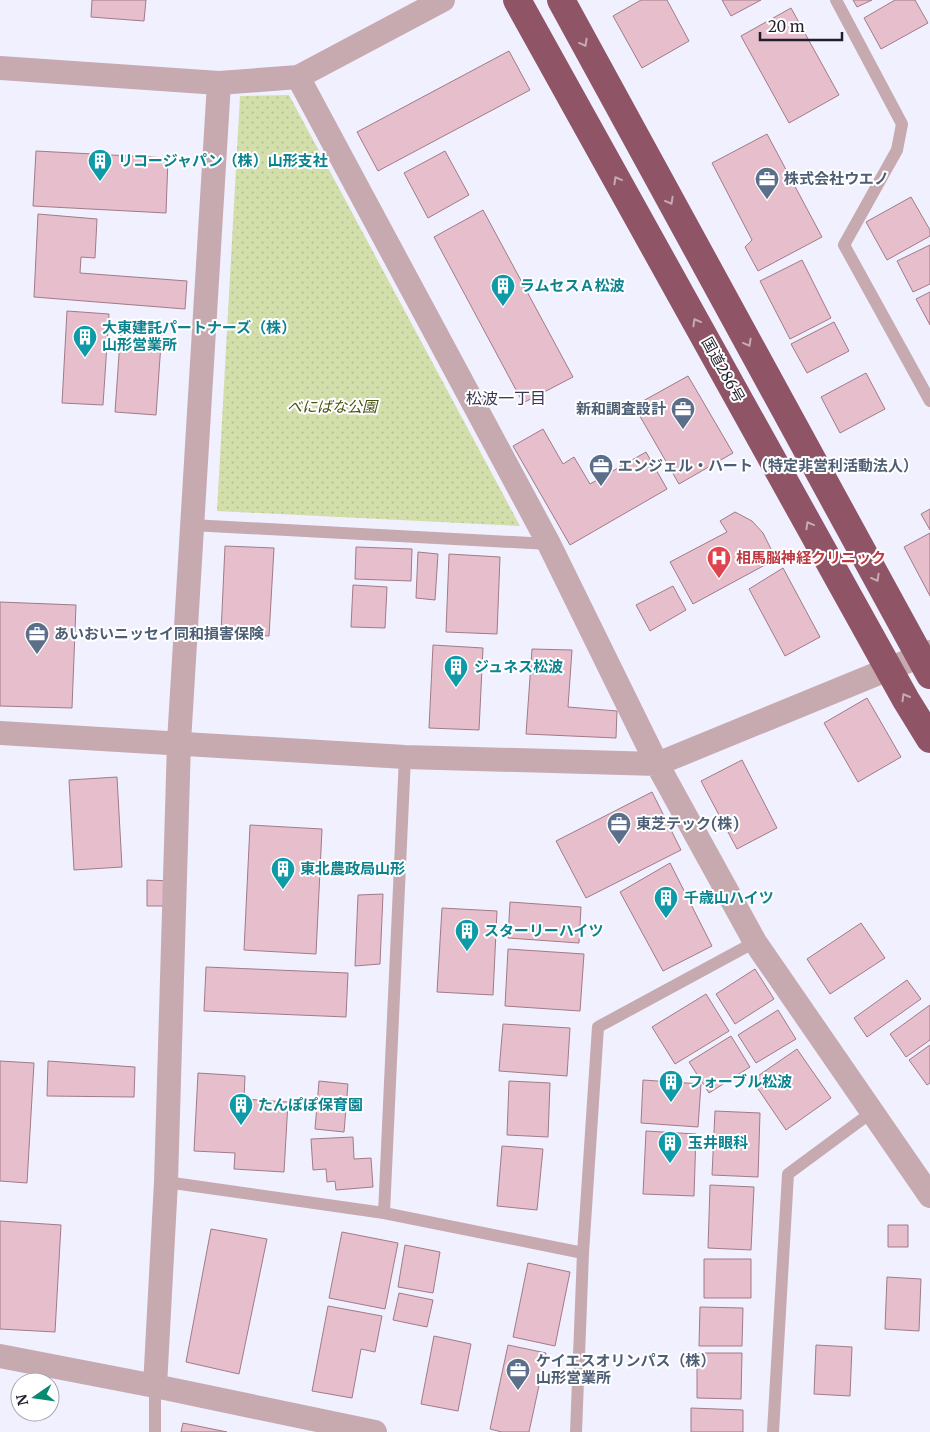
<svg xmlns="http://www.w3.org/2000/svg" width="930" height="1432" font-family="Merriweather,'Noto Sans JP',serif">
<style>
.park{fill:url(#park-dots)}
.building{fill:#e7becb;stroke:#a17b87}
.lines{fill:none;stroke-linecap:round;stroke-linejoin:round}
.lane{stroke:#c7a9b0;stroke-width:12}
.street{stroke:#c7a9b0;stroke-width:24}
.highway{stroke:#8f5465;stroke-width:28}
.oneway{stroke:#c7aab2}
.labels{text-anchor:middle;stroke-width:4;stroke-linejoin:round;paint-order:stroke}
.culture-label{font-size:15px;font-weight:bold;fill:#0d838f;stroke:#fff;text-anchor:start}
.service-label{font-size:15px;font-weight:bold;fill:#4e5e75;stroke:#fff;text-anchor:start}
.street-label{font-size:15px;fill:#211f2c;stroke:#fff}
.park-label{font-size:15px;font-style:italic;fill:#47520f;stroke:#fff}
.health-label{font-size:15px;font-weight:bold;fill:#be3a42;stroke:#fff;text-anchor:start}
.neighbourhood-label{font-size:16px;fill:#3a3653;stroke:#fff}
</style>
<defs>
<pattern id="park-dots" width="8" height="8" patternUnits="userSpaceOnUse" patternTransform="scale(1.25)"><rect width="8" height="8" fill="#d3dfab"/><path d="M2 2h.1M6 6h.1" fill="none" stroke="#b5bf93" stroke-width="1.8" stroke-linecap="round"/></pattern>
</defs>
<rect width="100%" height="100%" fill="#f1f0ff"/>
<path class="park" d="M289 95 520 526 217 511 240 96Z"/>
<path class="building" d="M92 0H146L144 21 91 17Z
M641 0H667L689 41 642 68 613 16Z
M722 0H761L731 16Z
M853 0H872L857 7Z
M895 0H915L928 23 881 49 864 18Z
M791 8 839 95 789 123 741 36Z
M509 51 530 90 378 171 357 132Z
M767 134 822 237 758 271 745 247 752 240 712 163Z
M36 151 168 158 166 213 33 206Z
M445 151 469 195 428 218 404 173Z
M911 197 930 230V236L887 260 866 222Z
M483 210 573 377 523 403 434 237Z
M38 214 97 219 95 258 81 257 80 273 187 281 185 309 34 297Z
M930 245V284L913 292 897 261Z
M802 260 831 318 790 339 760 281Z
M930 292V325L916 299Z
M67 311 109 314 103 405 62 403Z
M834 322 849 351 807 373 791 344Z
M121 326 162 329 156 415 115 412Z
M866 373 885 409 840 433 821 397Z
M688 376 733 453 679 484 634 406Z
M543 429 563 464 574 457 590 484 646 452 667 489 570 545 513 446Z
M930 509V530L921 514Z
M735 512 752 521 763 533 776 559 693 604 670 562 727 532 720 521Z
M930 533V596L904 547Z
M225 546 274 548 269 636 221 633Z
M356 547 412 549 411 581 355 579Z
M418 552 438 554 435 600 416 598Z
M449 554 500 557 497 634 446 632Z
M783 568 820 637 785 656 749 589Z
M353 585 387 587 385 628 351 627Z
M673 586 686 610 650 631 636 605Z
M0 602 76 605 72 708 0 706Z
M433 645 483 648 479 730 429 728Z
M532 649 572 650 568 707 617 711 616 738 526 734Z
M867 698 901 757 858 782 824 723Z
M742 760 777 828 737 849 701 781Z
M117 777 122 867 74 870 69 780Z
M652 792 681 850 586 898 556 841Z
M250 825 322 829 316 954 244 950Z
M670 863 712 946 663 971 620 892Z
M147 880 172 881 170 906H147Z
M383 894 380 964 355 966 358 895Z
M510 902 581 907 579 943 508 938Z
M442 908 497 911 493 995 437 992Z
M861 923 885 958 830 994 807 959Z
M508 949 584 954 580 1011 505 1006Z
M206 967 348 973 346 1017 204 1011Z
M755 969 774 999 735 1024 716 994Z
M907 980 921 999 867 1037 854 1018Z
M706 994 729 1031 675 1064 652 1027Z
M930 1005V1040L906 1057 890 1034Z
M778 1010 796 1039 756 1063 738 1035Z
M503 1024 570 1028 567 1076 499 1071Z
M731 1036 750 1067 709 1093 689 1062Z
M930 1045V1083L927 1085 909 1060Z
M797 1049 831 1098 786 1130 752 1080Z
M0 1061 34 1063 27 1183 0 1181Z
M48 1061 135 1067 134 1097 47 1096Z
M198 1073 245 1076 244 1099 288 1102 284 1172 234 1169 235 1153 194 1151Z
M643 1080 701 1084 698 1127 641 1123Z
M319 1081 348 1084 344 1132 315 1129Z
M509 1081 550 1083 548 1137 507 1135Z
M715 1111 760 1113 758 1177 712 1175Z
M646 1131 696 1134 694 1196 643 1194Z
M353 1137 354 1159 371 1158 373 1187 336 1190 335 1181 327 1182 326 1169 313 1170 311 1139Z
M502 1146 543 1149 537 1210 497 1206Z
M710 1185 754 1187 751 1250 708 1248Z
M0 1221 61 1225 55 1332 0 1329Z
M888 1225H908V1247H888Z
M211 1229 267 1239 239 1374 186 1362Z
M342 1232 398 1243 385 1309 329 1298Z
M405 1245 440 1252 433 1293 398 1287Z
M704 1259H751V1298H704Z
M528 1263 570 1272 555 1346 513 1337Z
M887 1277 921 1279 919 1331 885 1329Z
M399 1293 433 1300 427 1327 393 1320Z
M328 1306 382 1316 375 1352 361 1349 352 1398 312 1391Z
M700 1307 743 1308 742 1346H699Z
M434 1336 471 1344 458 1411 421 1404Z
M508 1345 546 1353 529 1432H502L490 1429Z
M816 1345 852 1347 850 1396 814 1394Z
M697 1353H742L741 1399 697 1398Z
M691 1408 743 1410V1432H691Z
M183 1423 227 1432H181Z"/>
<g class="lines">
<path class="lane" d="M836 0 902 124 897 150 844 245 930 401
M191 525 549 544
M166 1182 384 1213 583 1253
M384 1213 405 757
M155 1432V1386
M576 1432 583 1253 598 1027 755 942
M773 1432 788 1174 872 1112"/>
<path class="street" d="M0 68 219 83 298 77 443 0
M298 77 549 544 657 764 755 942 930 1196
M0 733 405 757 657 764 930 652
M0 1356 155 1386 375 1432
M155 1386 166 1182 179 742 219 83"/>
<path class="highway" d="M517 0 906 700 930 739
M561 0 930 675"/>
</g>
<defs><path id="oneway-chevron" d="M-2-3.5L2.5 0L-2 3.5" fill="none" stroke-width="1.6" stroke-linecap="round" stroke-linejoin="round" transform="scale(1.25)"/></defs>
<g class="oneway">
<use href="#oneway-chevron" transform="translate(584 43) rotate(61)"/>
<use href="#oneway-chevron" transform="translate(617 180) rotate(-119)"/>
<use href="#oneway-chevron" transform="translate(670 201) rotate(61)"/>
<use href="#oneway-chevron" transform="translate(696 322) rotate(-119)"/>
<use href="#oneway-chevron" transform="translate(748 343) rotate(61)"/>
<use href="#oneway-chevron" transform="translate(809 525) rotate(-119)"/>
<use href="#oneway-chevron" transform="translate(876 578) rotate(61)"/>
<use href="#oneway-chevron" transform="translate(905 697) rotate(-120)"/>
</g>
<defs>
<symbol id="building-pin" viewBox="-11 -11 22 30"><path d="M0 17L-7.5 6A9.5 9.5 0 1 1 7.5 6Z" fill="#0f9aa8" stroke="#fff"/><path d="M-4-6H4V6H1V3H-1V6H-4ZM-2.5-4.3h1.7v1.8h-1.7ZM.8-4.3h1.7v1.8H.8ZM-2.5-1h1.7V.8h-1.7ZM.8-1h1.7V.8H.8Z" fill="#fff"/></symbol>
<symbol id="office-pin" viewBox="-11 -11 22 30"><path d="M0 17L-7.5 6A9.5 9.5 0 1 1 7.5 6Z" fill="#5c6f8a" stroke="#fff"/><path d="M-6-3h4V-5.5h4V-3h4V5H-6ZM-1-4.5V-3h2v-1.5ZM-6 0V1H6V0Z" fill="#fff"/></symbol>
<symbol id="hospital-pin" viewBox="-11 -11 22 30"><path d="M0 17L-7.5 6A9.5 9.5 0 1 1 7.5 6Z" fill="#e0444e" stroke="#fff"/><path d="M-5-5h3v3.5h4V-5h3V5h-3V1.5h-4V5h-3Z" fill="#fff"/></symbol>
</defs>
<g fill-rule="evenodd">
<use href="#building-pin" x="86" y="147" width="28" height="38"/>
<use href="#office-pin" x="753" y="165" width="28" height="38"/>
<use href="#building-pin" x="489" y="272" width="28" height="38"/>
<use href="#building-pin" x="71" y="323" width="28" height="38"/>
<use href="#office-pin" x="669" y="395" width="28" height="38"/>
<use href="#office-pin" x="587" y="452" width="28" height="38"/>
<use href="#hospital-pin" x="705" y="544" width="28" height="38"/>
<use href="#office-pin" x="23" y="620" width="28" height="38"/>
<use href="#building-pin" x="442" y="653" width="28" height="38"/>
<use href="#office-pin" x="605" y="810" width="28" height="38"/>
<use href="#building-pin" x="269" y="855" width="28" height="38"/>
<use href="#building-pin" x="652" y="884" width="28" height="38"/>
<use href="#building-pin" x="453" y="917" width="28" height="38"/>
<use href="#building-pin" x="657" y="1068" width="28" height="38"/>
<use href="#building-pin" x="227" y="1091" width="28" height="38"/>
<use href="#building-pin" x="656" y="1129" width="28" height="38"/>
<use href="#office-pin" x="504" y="1356" width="28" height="38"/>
</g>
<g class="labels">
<g class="culture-label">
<text x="118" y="166">リコージャパン（株）山形支社</text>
<text x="520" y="291">ラムセスＡ松波</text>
<text x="102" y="333">大東建託パートナーズ（株）<tspan x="102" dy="17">山形営業所</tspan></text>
<text x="474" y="672">ジュネス松波</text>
<text x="300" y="874">東北農政局山形</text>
<text x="684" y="903">千歳山ハイツ</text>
<text x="484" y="936">スターリーハイツ</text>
<text x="688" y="1087">フォーブル松波</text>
<text x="258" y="1110">たんぽぽ保育園</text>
<text x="688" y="1148">玉井眼科</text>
</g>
<g class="service-label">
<text x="784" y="184">株式会社ウエノ</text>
<text x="666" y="414" text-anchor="end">新和調査設計</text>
<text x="618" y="471">エンジェル・ハート（特定非営利活動法人）</text>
<text x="54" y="639">あいおいニッセイ同和損害保険</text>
<text x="636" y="829">東芝テック(株)</text>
<text x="536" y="1366">ケイエスオリンパス（株）<tspan x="536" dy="17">山形営業所</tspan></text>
</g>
<g class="street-label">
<text transform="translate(723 370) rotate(61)" y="5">国道286号</text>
</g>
<g class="park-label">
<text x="332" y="412">べにばな公園</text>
</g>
<g class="health-label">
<text x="736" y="563">相馬脳神経クリニック</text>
</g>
<g class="neighbourhood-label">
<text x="506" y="404">松波一丁目</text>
</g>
</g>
<g transform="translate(35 1397) rotate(257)"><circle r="24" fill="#ffffff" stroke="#a6a5ab"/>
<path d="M0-4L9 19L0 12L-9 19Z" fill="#068b70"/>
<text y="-8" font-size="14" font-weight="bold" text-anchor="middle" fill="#211f2c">N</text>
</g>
<path d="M760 32v8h82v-8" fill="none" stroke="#211f2c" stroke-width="2.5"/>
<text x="768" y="32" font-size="15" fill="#211f2c" stroke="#ffffff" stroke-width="4" paint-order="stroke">20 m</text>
</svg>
